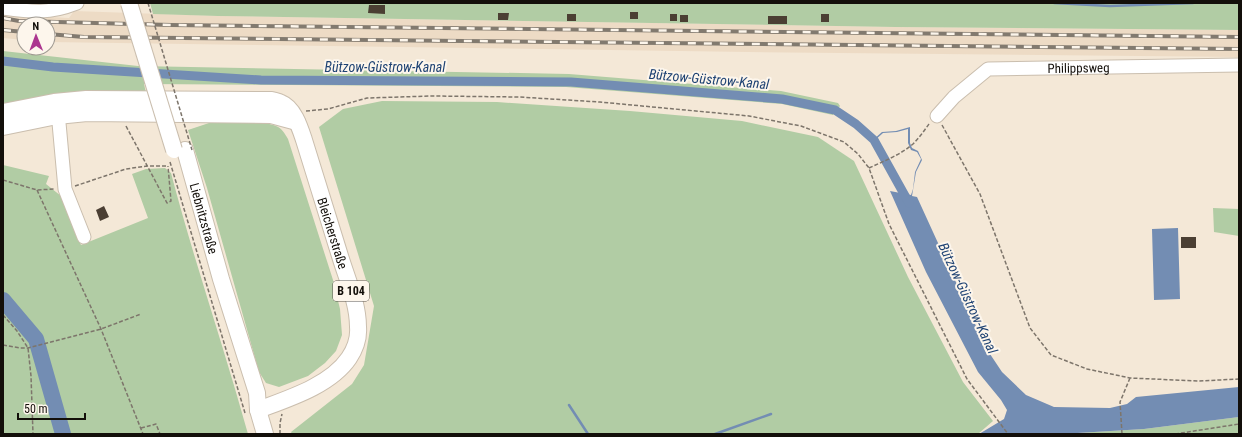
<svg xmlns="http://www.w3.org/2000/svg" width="1242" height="437" font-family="'Roboto Condensed',sans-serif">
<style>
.built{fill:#eddbc5}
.green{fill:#b1cca4}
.water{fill:#738db3}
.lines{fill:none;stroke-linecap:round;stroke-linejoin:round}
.stream{stroke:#738db3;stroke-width:2.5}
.canal{stroke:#738db3;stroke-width:9}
.river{stroke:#738db3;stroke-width:16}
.building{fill:#4b3f33}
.minor-casing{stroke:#cabeae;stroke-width:15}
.major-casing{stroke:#cabeae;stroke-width:18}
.path{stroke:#7d756b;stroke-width:1.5;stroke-dasharray:4 2;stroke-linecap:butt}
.minor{stroke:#fff;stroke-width:13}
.major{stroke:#fff;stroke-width:16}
.rail-casing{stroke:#827a6f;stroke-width:4}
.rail{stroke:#fdf6ec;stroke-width:2.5;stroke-dasharray:8;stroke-linecap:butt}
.major-bridge-casing{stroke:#cabeae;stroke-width:18;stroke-linecap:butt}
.path-bridge{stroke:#7d756b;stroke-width:1.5;stroke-dasharray:4 2;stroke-linecap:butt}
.major-bridge{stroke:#fff;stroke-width:16}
.labels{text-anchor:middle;stroke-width:4;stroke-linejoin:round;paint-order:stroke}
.shield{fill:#fdf6ec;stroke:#59544e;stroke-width:1}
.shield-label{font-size:12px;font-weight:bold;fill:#130f0a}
.street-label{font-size:13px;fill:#130f0a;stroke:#fdf6ec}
.water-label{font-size:14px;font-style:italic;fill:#1e4273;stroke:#fdf6ec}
</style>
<rect width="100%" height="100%" fill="#f4e8d7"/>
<path class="built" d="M74 11 218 16 895 27 1239 30V57L748 52 48 42V24H24V40L3 38V13L17 15 69 18Z"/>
<path class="green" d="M150 3H1239V30L895 27 218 16 153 14Z
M3 51 138 66 569 74 781 91 838 103 840 106 833 115 782 104 566 87 144 84 146 93 3 104Z
M382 101 497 102 630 111 742 121 818 137 854 161 908 277 963 382 993 421 978 434H292L291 432 352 384 364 365 374 306 319 127 343 109Z
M209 123C224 123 263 120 276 126 282 128 285 134 288 139L333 280 340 309 342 335 336 351 325 363 308 376 279 387 266 383 259 372 207 188 188 130Z
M3 165 49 176 46 184 61 196 81 245 148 218 132 174 146 169 165 168 171 173C194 261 224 347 248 434H3Z
M1213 208 1239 209V236L1214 232Z
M1239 417V434H1061L1144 429Z"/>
<path class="water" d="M910 127V143L912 148 918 151 922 160 916 172 912 196 917 197 986 348 1002 372 1026 395 1054 407 1110 408 1127 404 1136 397 1239 387V417L1144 429 1061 434H979L1004 419 1007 410 1001 400 978 372 926 272 890 191 911 195 913 189 915 172 921 159 917 152 911 150 908 143V129L897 132 883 133 874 141 873 140 882 132 896 131Z
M1178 228 1180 299 1154 300 1152 229Z"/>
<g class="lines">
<path class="stream" d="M1054 3 1110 6 1193 3
M569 405 588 434
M715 434 771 414"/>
<path class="canal" d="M3 61 53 67 261 80 571 82 782 99 835 110 856 124 874 140 909 203"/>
<path class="river" d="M3 300 36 339 63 434"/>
</g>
<path class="building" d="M369 5H385V14L368 13Z
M630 12H638V19H630Z
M498 13H509L508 20H498Z
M567 14H576V21H567Z
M670 14H677V21H670Z
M821 14H829V22H821Z
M680 15H688V22H680Z
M768 16H787V24H768Z
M104 206 109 217 100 221 96 210Z
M1181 237H1196V248H1181Z"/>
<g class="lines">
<defs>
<g id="minor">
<path d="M3 8C33 12 49 14 77 3"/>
<path d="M56 108 59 123 65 189 84 237"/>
<path id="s1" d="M937 116 954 97 988 69 1239 65"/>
</g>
<g id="major">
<path id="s2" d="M3 112 54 102 86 99 272 100C275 101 278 101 281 103 294 108 300 128 304 140 316 179 328 218 340 256 347 279 358 303 358 327 359 339 355 349 349 358 330 386 287 399 258 410"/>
<path d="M3 127 57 116 87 113 271 115 297 122"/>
<path id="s3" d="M185 150 221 279 257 393 258 410 265 434"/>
</g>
</defs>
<use href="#minor" class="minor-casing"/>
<use href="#major" class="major-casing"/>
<path class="path" d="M306 111 328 109 367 98 432 96 519 97 600 102 749 116 801 126 844 142 858 154 869 168 889 224 967 379 1008 434
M942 125 980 194 1030 328 1051 355 1087 369 1130 378 1199 381 1239 379
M126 126 167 203 171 201 168 166
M170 162 245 413
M869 168C884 161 900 155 913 144 919 138 924 131 929 124
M3 180 37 190 54 189
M75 186 126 169 147 166H168
M37 190 101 329 143 434
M3 315 17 331 28 348 31 376 33 434
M3 345 20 348H28L101 329 141 314
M141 428 156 424 160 434
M280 434V423L282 414
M1122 434 1120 402 1130 378
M1175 434 1239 424"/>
<use href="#minor" class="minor"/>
<use href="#major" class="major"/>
<defs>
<path id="rail" d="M3 18 19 21 171 25 1239 37
M3 30 24 32
M48 34 84 37 1239 49"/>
</defs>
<use href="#rail" class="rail-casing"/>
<use href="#rail" class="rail"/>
<defs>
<path id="major-bridge" d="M129 3 174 150"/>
</defs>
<use href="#major-bridge" class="major-bridge-casing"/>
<path class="path-bridge" d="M148 3 192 150"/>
<use href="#major-bridge" class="major-bridge"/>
</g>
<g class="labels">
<rect class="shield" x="333" y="281" width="36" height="20" rx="3"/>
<g class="shield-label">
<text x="351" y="295">B 104</text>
</g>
<g class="street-label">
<text dy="5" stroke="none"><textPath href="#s1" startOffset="160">Philippsweg</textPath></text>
<text dy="5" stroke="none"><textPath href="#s3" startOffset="71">Liebnitzstraße</textPath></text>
<text dy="5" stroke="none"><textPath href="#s2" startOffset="422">Bleicherstraße</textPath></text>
</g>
<g class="water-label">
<text x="385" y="72">Bützow-Güstrow-Kanal</text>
<text transform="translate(709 79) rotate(5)" y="5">Bützow-Güstrow-Kanal</text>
<text transform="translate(968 298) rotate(65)" y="5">Bützow-Güstrow-Kanal</text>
</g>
</g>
<rect width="1242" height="437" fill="none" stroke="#130f0a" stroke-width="8"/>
<g transform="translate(36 36) rotate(359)"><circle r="19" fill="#fdf6ec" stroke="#9f9a92"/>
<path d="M0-3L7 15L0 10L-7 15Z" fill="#ac368f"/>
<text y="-6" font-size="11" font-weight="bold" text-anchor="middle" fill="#130f0a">N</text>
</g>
<path d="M18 413v6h67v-6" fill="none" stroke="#130f0a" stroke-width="2"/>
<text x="24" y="413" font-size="12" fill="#130f0a" stroke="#fdf6ec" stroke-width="3" paint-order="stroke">50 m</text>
</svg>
